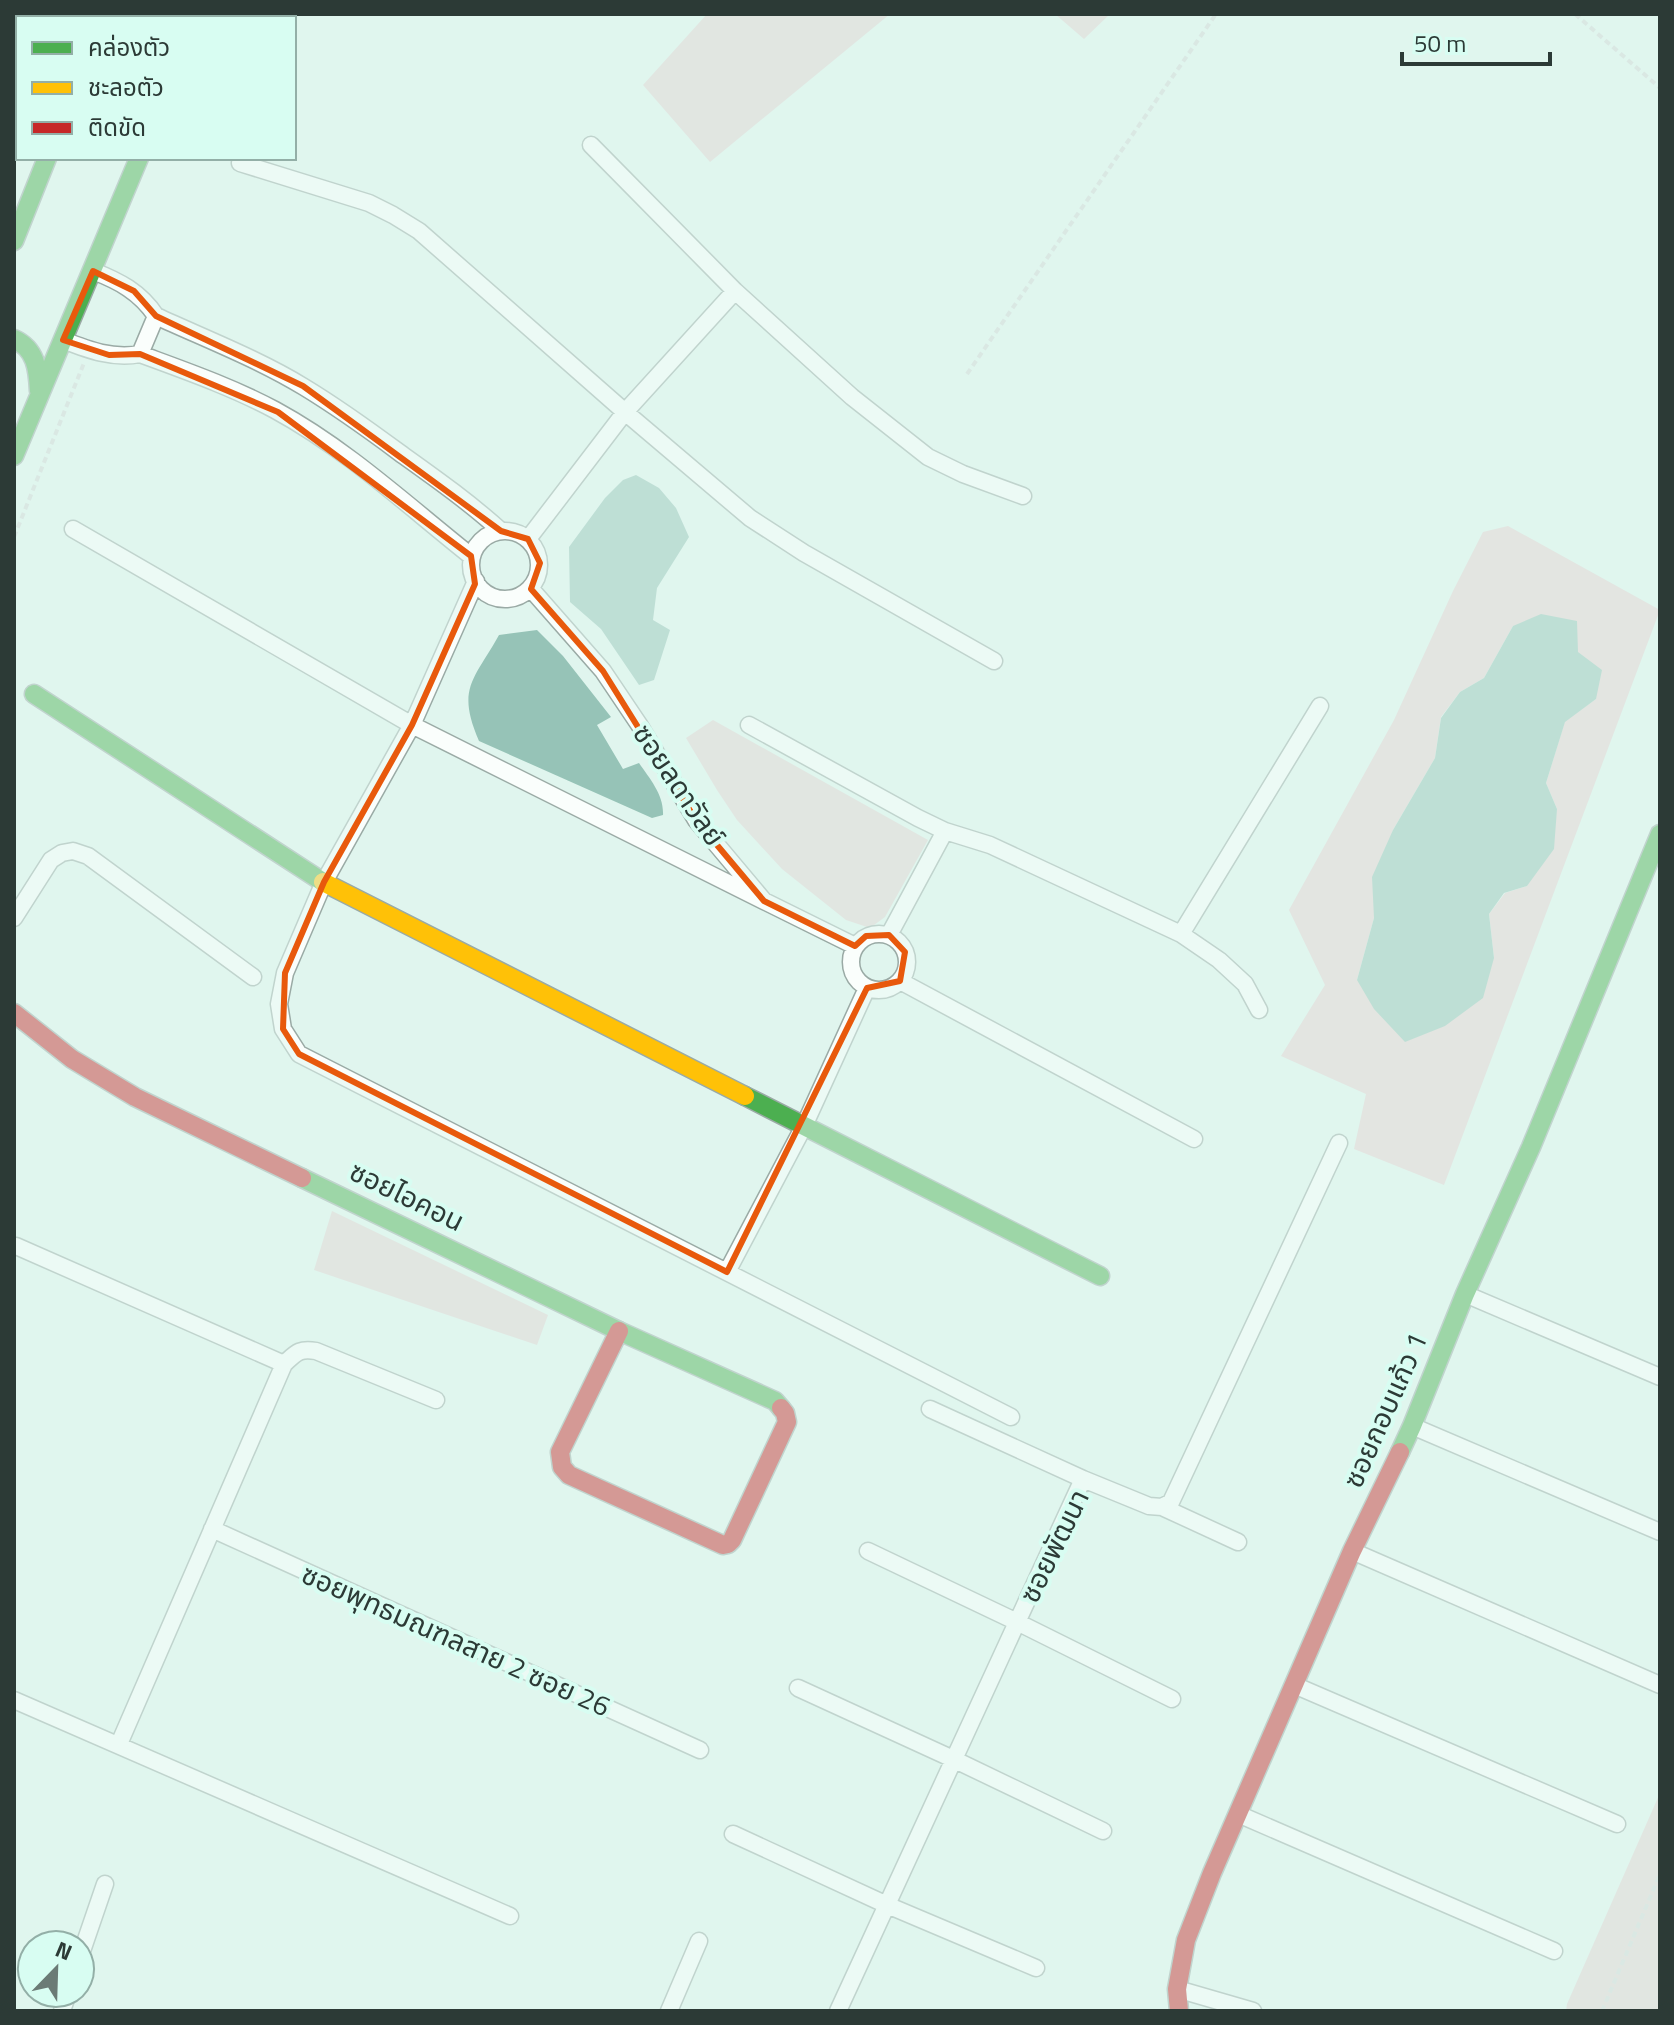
<svg xmlns="http://www.w3.org/2000/svg" width="1674" height="2025" font-family="'Titillium Web','Noto Sans Thai',sans-serif">
<style>
.green{fill:#e3d3d1}
.forest{fill:#e6d1d0;fill-rule:evenodd}
.water{fill:#96c3b7}
.lines{fill:none;stroke-linecap:round;stroke-linejoin:round}
.lane-casing{stroke:#9aaaa5;stroke-width:11}
.street-casing{stroke:#9aaaa5;stroke-width:19}
.fast-casing{stroke:#9aaaa5;stroke-width:21}
.slow-casing{stroke:#9aaaa5;stroke-width:21}
.jam-casing{stroke:#9aaaa5;stroke-width:21}
.path{stroke:#d2d8d6;stroke-width:4;stroke-dasharray:6 4;stroke-linecap:butt}
.lane{stroke:#fafefc;stroke-width:8}
.street{stroke:#fafefc;stroke-width:16}
.fast{stroke:#4caf50;stroke-width:18}
.slow{stroke:#ffc107;stroke-width:18}
.jam{stroke:#c62828;stroke-width:18}
.marked{fill:none;stroke:#e8590c;stroke-width:6;stroke-linejoin:round}
.labels{text-anchor:middle;stroke-width:8;stroke-linejoin:round;paint-order:stroke}
.street-label{font-size:28px;fill:#2c3a36;stroke:#d8fdf2}
</style>
<rect width="100%" height="100%" fill="#e0f5ee"/>
<path class="green" d="M707 14H890L710 162 643 85Z
M1055 14H1110L1084 39Z
M713 720 928 840 885 917 870 928 846 920 782 869 737 820 717 790 686 738Z
M332 1211 548 1315 537 1345 314 1270Z
M1660 1793V2011H1566L1567 2004Z"/>
<path class="forest" d="M1508 526 1660 610 1444 1185 1354 1149 1366 1094 1281 1056 1325 985 1289 910 1394 720 1453 591 1483 532ZM1513 626 1596 699 1565 721 1546 783 1557 809 1527 886 1505 893 1489 914 1494 958 1357 980 1374 918 1393 830 1435 758 1441 717 1460 692 1484 678Z"/>
<path class="water" d="M636 475 659 488 676 508 689 537 657 588 653 620 670 630 654 680 639 685 601 629 570 602 569 547 605 498 623 480Z
M1541 614 1577 621 1578 652 1602 670 1596 699 1565 722 1546 783 1557 809 1554 849 1527 886 1504 893 1489 914 1494 958 1483 998 1445 1026 1405 1042 1374 1009 1357 980 1374 918 1372 877 1393 830 1435 758 1441 718 1460 692 1484 678 1513 626Z
M537 630 563 656 611 717 597 725 623 769 639 763C650 779 664 795 663 815L652 818 479 741C456 688 474 680 499 635Z"/>
<g class="lines">
<defs>
<path id="lane" d="M49 14 61 18
M14 122 18 124"/>
<path id="street" d="M591 145 735 291 852 397 928 457 963 474 1023 496
M240 163 369 203 393 215 419 231 625 412 750 518 804 553 994 661
M93 271C119 281 140 292 156 316 206 339 258 359 304 387 337 407 369 430 400 453 435 478 469 502 501 531
M63 340C89 350 112 359 140 354 186 371 232 387 275 410 347 449 408 506 471 556
M140 354 156 316
M73 529 412 725 764 901
M471 565a34 34 0 1 1 68 0a34 34 0 1 1-68 0Z
M528 539 625 412 735 291
M476 581 412 725 324 882 285 973 279 1004 283 1029 299 1054 1011 1417
M531 589 603 671 640 726 696 820 764 901 855 946
M749 725 918 818 945 831 990 845 1181 934 1219 960 1245 984 1259 1010
M14 918 51 860 62 853 73 851 88 856 253 977
M1181 934 1320 706
M851 962a28 28 0 1 1 56 0a28 28 0 1 1-56 0Z
M889 935 945 831
M900 981 1194 1139
M16 1246 284 1364
M727 1272 804 1126 867 988
M1465 1294 1660 1377
M930 1409 1083 1479
M1412 1426 1660 1532
M1162 1507 1238 1542
M212 1529 700 1750
M868 1551 1017 1622 1172 1699
M1352 1551 1660 1685
M1294 1685 1617 1824
M798 1688 953 1759 1103 1831
M14 1700 510 1916
M119 1744 284 1364C296 1353 299 1348 316 1351L436 1400
M1238 1814 1554 1951
M733 1834 887 1905 1036 1968
M80 1957 105 1884
M1177 1989 1253 2011
M62 2011 68 1993
M669 2011 699 1941
M838 2011 1083 1479 1149 1506 1162 1507 1171 1502 1339 1143"/>
<path id="fast" d="M103 18 104 14
M14 241 47 158
M14 339C36 349 38 369 39 391
M14 456 139 158
M34 694 323 882
M745 1096 1100 1276
M302 1178 619 1331 775 1401 781 1408
M1400 1452 1412 1426 1465 1294 1531 1147 1660 834"/>
<path id="slow" d="M195 18 197 14
M323 882 745 1096"/>
<path id="jam" d="M14 1013 72 1059 135 1097 302 1178
M619 1331 560 1452 562 1467 569 1475 723 1545 728 1544 732 1540 787 1422 785 1413 781 1408
M1179 2011 1177 1989 1186 1940 1212 1873 1352 1551 1400 1452"/>
</defs>
<use href="#lane" class="lane-casing"/>
<use href="#street" class="street-casing"/>
<use href="#fast" class="fast-casing"/>
<use href="#slow" class="slow-casing"/>
<use href="#jam" class="jam-casing"/>
<path class="path" d="M1575 14 1660 88
M967 374 1216 14
M14 537 84 363
M1602 2011 1660 1874"/>
<use href="#lane" class="lane"/>
<use href="#street" class="street"/>
<use href="#fast" class="fast"/>
<use href="#slow" class="slow"/>
<use href="#jam" class="jam"/>
</g>
<path d="M0 0H1674V2025H0ZM93 271 134 291 156 316 303 386 501 531 528 539 540 563 531 589 603 671 696 820 764 901 855 946 866 936 889 935 905 952 900 981 867 988 727 1272 299 1054 283 1029 285 973 324 882 412 725 475 584 471 556 278 412 140 354 109 355 63 340Z" fill="#e0f5ee" fill-opacity=".55" fill-rule="evenodd"/>
<path class="marked" d="M93 271 134 291 156 316 303 386 501 531 528 539 540 563 531 589 603 671 696 820 764 901 855 946 866 936 889 935 905 952 900 981 867 988 727 1272 299 1054 283 1029 285 973 324 882 412 725 475 584 471 556 278 412 140 354 109 355 63 340Z"/>
<g class="labels">
<g class="street-label">
<text transform="translate(679 785) rotate(56)" y="10">ซอยลดาวัลย์</text>
<text transform="translate(407 1196) rotate(26)" y="10">ซอยไอคอน</text>
<text transform="translate(1385 1410) rotate(-66)" y="10">ซอยกอบแก้ว 1</text>
<text transform="translate(1054 1546) rotate(-64)" y="10">ซอยพัฒนา</text>
<text transform="translate(456 1640) rotate(24)" y="10">ซอยพุทธมณฑลสาย 2 ซอย 26</text>
</g>
</g>
<rect width="1674" height="2025" fill="none" stroke="#2c3a36" stroke-width="32"/>
<rect x="16" y="16" width="280" height="144" fill="#d8fdf2" stroke="#93afa7" stroke-width="2"/>
<rect x="32" y="42" width="40" height="12" fill="#4caf50" stroke="#93afa7" stroke-width="2"/>
<text x="88" y="56" font-size="24" fill="#2c3a36">คล่องตัว</text>
<rect x="32" y="82" width="40" height="12" fill="#ffc107" stroke="#93afa7" stroke-width="2"/>
<text x="88" y="96" font-size="24" fill="#2c3a36">ชะลอตัว</text>
<rect x="32" y="122" width="40" height="12" fill="#c62828" stroke="#93afa7" stroke-width="2"/>
<text x="88" y="136" font-size="24" fill="#2c3a36">ติดขัด</text>
<g transform="translate(56 1969) rotate(23)"><circle r="38" fill="#d8fdf2" stroke="#93afa7" stroke-width="2"/>
<path d="M0-6L14 30L0 20L-14 30Z" fill="#6b7b76"/>
<text y="-12" font-size="22" font-weight="bold" text-anchor="middle" fill="#2c3a36">N</text>
</g>
<path d="M1402 52v12h148v-12" fill="none" stroke="#2c3a36" stroke-width="4"/>
<text x="1414" y="52" font-size="24" fill="#2c3a36" stroke="#d8fdf2" stroke-width="6" paint-order="stroke">50 m</text>
</svg>
